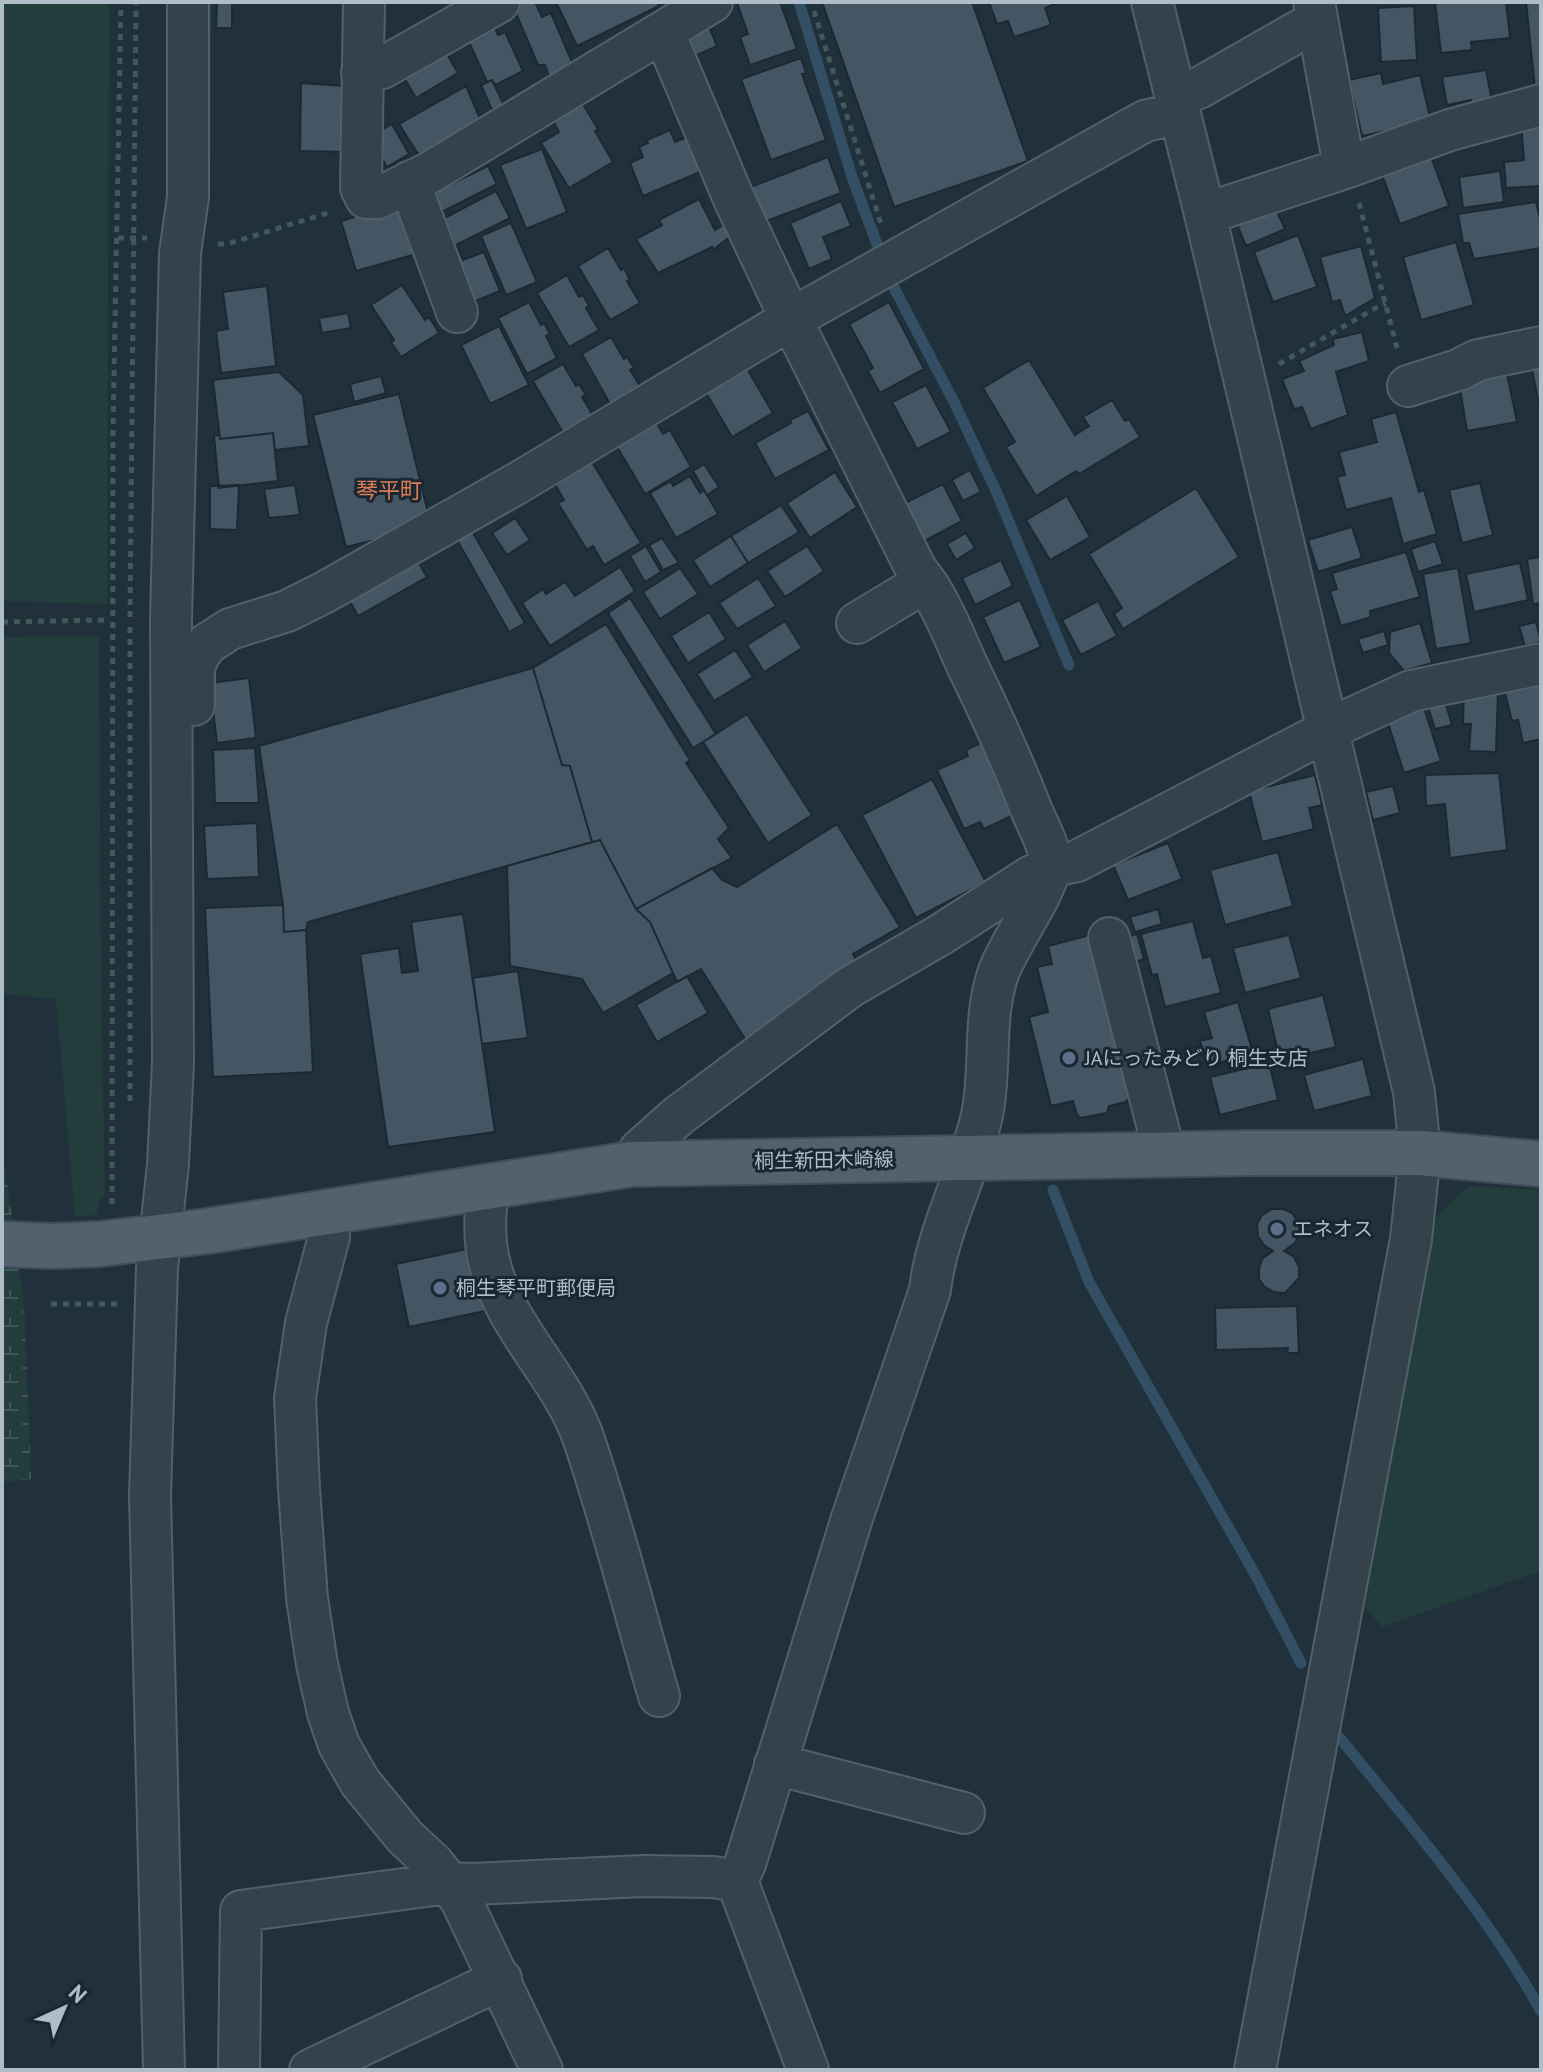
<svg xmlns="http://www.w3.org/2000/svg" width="1543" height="2072" font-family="'PT Sans','Noto Sans JP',sans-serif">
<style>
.grass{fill:#223d3c}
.wetland{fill:url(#wetland-marsh)}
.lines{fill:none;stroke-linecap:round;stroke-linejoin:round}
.stream{stroke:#324f65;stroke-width:11}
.building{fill:#445663;stroke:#1c2933;stroke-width:2}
.minor-casing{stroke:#52606a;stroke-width:44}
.major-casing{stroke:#404e58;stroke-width:48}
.path{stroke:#405a59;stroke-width:5;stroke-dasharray:6 6;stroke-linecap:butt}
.minor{stroke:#34424c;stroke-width:40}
.major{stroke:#52616d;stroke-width:44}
.service-dot{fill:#5c6f8a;stroke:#1a2731;stroke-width:3}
.labels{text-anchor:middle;stroke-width:6;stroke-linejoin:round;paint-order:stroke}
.poi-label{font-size:20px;fill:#afbdc8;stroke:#1a2731;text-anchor:start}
.street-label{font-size:20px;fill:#afbdc8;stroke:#1a2731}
.neighbourhood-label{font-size:22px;fill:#dc7c56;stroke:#1a2731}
</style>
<defs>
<pattern id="wetland-marsh" width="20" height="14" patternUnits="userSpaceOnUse" patternTransform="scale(2)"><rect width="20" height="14" fill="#223d3c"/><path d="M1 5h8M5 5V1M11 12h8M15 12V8" fill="none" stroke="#405757"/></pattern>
</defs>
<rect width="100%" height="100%" fill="#20313c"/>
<path class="grass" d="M4 2H109L107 604 2 601Z
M201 2H211V157L204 155Z
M99 636 101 987 105 1195 98 1202V1215L75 1216 56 999 2 994V637Z
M1469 1186 1541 1190V1571L1382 1627 1364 1606 1436 1217Z"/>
<path class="wetland" d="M2 1148 24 1303 31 1479 2 1482Z"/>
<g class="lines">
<path class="stream" d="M799 2 852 177 881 255
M891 282 954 402 996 491 1069 665
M1053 1190 1089 1282 1256 1576 1301 1663
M1339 1737C1411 1825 1486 1912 1541 2011"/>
</g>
<path class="building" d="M217 2H232V28H216Z
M518 2H535L542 17 551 13 575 69 550 79 545 65H538L512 4Z
M556 2H657L659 6 577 46Z
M740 2H780L797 49 750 65 740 37 748 34 737 3Z
M822 2H972L1028 161 894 207Z
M989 2H1057V3L1045 8 1051 25 1014 37 1008 21 997 24Z
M1435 2H1506L1510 38 1471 42 1472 50 1441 53Z
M1526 2H1541V88H1535Z
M1414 6 1417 60 1381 62 1378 8Z
M492 21 498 35 505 32 523 71 495 85 492 80 487 82 465 33Z
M708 24 717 46 693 57 683 34Z
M441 44 458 73 416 98 399 69Z
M801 58 806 73 802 74 826 140 771 160 741 79Z
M1486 70 1492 101 1472 105 1471 100 1447 105 1442 77Z
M1381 73 1383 84 1420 75 1431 121 1362 136 1349 80Z
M492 80 504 105 492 110 481 85Z
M301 83 344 86 346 152 300 151Z
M466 86 482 123 420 157 399 124Z
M581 101 598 129 595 131 613 162 569 188 541 143 559 132 552 119Z
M1541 121V186L1506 188 1504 162 1524 160 1521 123Z
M392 124 409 154 387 167 372 141 373 135Z
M670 130 675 142 698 133 712 167 643 196 630 163 643 157 639 147 648 143 647 140Z
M542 149 567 212 526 229 500 165Z
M1429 151 1449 206 1400 224 1380 169Z
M828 157 841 193 761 223 748 188Z
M488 166 497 184 432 217 422 198Z
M1500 171 1504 202 1463 208 1459 177Z
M496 191 510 218 446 250 433 224Z
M699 199 715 230 727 222 735 233 714 249 712 247 658 273 636 239 662 225 659 220Z
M841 201 851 226 823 237 832 259 809 269 790 223Z
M1536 202 1541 223V248L1474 259 1469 243H1463L1458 214Z
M1273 203 1285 229 1246 246 1235 220Z
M394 205 413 218 423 252 356 271 341 221Z
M511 223 537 282 506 295 481 236Z
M1298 235 1317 287 1273 302 1254 252Z
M1456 242 1474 305 1421 320 1403 257Z
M1361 246 1375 298 1345 316 1340 300 1332 302 1320 257Z
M458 248 463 260 484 252 500 291 461 307 440 255Z
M608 248 621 270 624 268 630 280 627 281 640 303 610 320 578 266Z
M567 275 579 297 583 295 589 306 586 308 599 330 569 347 537 293Z
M402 285 425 320 429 317 439 333 401 357 391 342 394 340 371 305Z
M267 286 276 366 221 373 216 331 228 329 223 292Z
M529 302 541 325 544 323 550 334 546 336 557 358 527 374 498 318Z
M889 302 924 369 880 393 868 371 873 368 849 324Z
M348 313 351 328 322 333 319 318Z
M499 326 529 385 490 404 461 345Z
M1362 332 1369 361 1336 372 1348 415 1311 429 1302 407 1294 409 1282 379 1304 371 1299 361 1334 345 1333 339Z
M611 337 624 359 627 357 634 368 630 370 643 391 613 409 582 354Z
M1029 360 1075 435 1089 426 1083 417 1112 400 1125 421 1129 419 1140 437 1079 474 1076 471 1036 496 1006 447 1015 442 983 388Z
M1541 362V415L1531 364Z
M563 364 576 386 579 384 586 395 582 397 595 419 565 436 533 381Z
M746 367 773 413 732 437 705 391Z
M279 372 303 395 309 446 275 450 273 433 220 439 213 380Z
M1507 374 1517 422 1467 431 1459 383Z
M381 376 386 393 354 402 350 384Z
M926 385 951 432 917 449 892 402Z
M399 394 429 517 395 535 346 547 313 415Z
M808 411 829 450 775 479 755 443 791 423 790 420Z
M1396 412 1419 492 1424 490 1437 534 1403 544 1391 498 1346 510 1337 477 1345 475 1339 452 1377 442 1371 419Z
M653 417 663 434 670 430 691 467 645 494 613 440Z
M273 433 278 481 219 488 214 436 219 435 220 439Z
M592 462 641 543 604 565 593 546 587 550 558 503 564 500 555 484Z
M704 464 719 487 707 495 693 471Z
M970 470 981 492 963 501 952 480Z
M835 472 857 507 810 538 787 503Z
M690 476 700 493 704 490 718 514 676 538 650 493 671 481 673 486Z
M1480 483 1493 535 1462 543 1449 490Z
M943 484 962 521 917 545 897 507Z
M239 485 237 530 210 529V486Z
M295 485 300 515 269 518 264 489Z
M1196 488 1239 557 1123 629 1114 614 1122 608 1089 554Z
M1067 496 1090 537 1050 560 1026 520Z
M781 505 799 532 748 563 731 536Z
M515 518 530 540 507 555 492 533Z
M1352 527 1362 558 1318 572 1308 540Z
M472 531 525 623 509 632 457 540Z
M966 533 975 548 956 560 947 544Z
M731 536 748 563 710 587 693 560Z
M662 538 679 563 663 570 649 545Z
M1435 541 1443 564 1418 572 1411 549Z
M646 546 661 572 645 582 630 556Z
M807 546 824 571 785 597 767 571Z
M1406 552 1420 597 1370 611 1371 617 1341 626 1330 591 1337 589 1332 573Z
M415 556 427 577 358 616 346 594Z
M1541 557V603L1533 604 1527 559Z
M1001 560 1013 586 975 605 962 578Z
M1520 563 1528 600 1474 612 1466 574Z
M620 567 635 591 550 646 522 603 543 589 546 594 565 582 575 596Z
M680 568 698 594 660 619 643 592Z
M1458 568 1471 643 1436 649 1423 574Z
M758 578 776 606 737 629 719 603Z
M630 598 716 734 693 748 608 613Z
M1020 600 1041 647 1004 663 983 617Z
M1098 601 1117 636 1081 655 1062 620Z
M709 612 726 639 688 663 671 636Z
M785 621 802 648 764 672 747 645Z
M1536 622 1541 642 1525 646 1519 626Z
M1420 623 1432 663 1404 671 1389 653 1390 632Z
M606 624 690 760 686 763 729 828 718 839 732 858 636 909 600 840 592 842 570 766 562 765 533 668Z
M1384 631 1388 645 1363 653 1358 639Z
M735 650 753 677 714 701 697 674Z
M533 668 562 765 570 766 592 842 308 922 306 930 284 932 283 905 259 746Z
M249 678 256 738 217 743 210 683Z
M1541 681V739L1523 743 1518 720 1512 721 1504 689Z
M1464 690 1498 692 1496 752 1469 751 1471 724H1463Z
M1444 698 1452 725 1435 729 1427 703Z
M1424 708 1441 761 1404 773 1387 720Z
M747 714 812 815 768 843 703 742Z
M989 739 1022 811 984 829 980 822 964 829 937 770 968 756 966 750Z
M255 748 259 803H215L213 750Z
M1499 773 1507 850 1450 858 1445 804 1426 806 1425 775Z
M1315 775 1322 805 1309 808 1314 829 1262 842 1249 791Z
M932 779 986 882 916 918 862 815Z
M1393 786 1400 813 1373 820 1366 792Z
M257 823 259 877 207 879 204 826Z
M837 824 900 927 853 954 860 967 752 1050 701 969 677 982 650 922 636 909 712 868 722 880 737 887Z
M600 840 636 909 650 922 673 973 603 1013 582 979 510 966 507 866Z
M1168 843 1182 879 1128 900 1113 865Z
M1278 852 1293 906 1225 925 1210 870Z
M283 905 284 932 306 930 313 1072 213 1077 205 908Z
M1158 909 1162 924 1135 932 1130 917Z
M463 914 495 1132 388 1147 360 954 399 948 402 973 418 971 411 922Z
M1193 921 1203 958 1211 956 1221 993 1165 1007 1157 974 1152 975 1141 934Z
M1137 934 1144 959 1131 963 1124 938Z
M1090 935 1131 1097 1125 1102 1109 1106 1107 1113 1081 1118 1077 1115 1073 1101 1051 1106 1029 1017 1048 1012 1037 967 1052 964 1048 946Z
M1289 935 1301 978 1245 993 1233 948Z
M518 971 528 1038 482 1044 473 978Z
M687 976 708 1013 657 1042 636 1005Z
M1323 995 1336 1047 1280 1060 1268 1009Z
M1238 1002 1253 1053 1208 1066 1200 1041 1212 1038 1204 1012Z
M1363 1059 1372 1096 1314 1111 1304 1075Z
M1269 1063 1278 1100 1220 1115 1210 1077Z
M1272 1209H1283L1292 1213 1299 1223V1234L1295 1243 1284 1251 1294 1257 1299 1267V1278L1285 1293 1274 1292 1265 1287 1259 1279V1268L1263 1258 1273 1251 1264 1245 1258 1236 1257 1224 1262 1215Z
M472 1248 485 1311 409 1327 396 1264Z
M1297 1306 1299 1353H1287L1288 1348 1216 1350 1215 1308Z"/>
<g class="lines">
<defs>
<path id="minor" d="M364 2 361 188 366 198H378L429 173 712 2
M1152 2 1205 214 1414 1092 1420 1153 1411 1239 1255 2070
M1314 2 1342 155 1348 167
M664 33 734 199 785 307 916 569C922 578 931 588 936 599 948 620 957 643 967 665 990 712 1012 760 1031 809 1038 826 1052 849 1050 867 1046 893 1010 942 999 971 982 1018 992 1067 982 1115 969 1174 937 1229 930 1290L852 1518 745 1864 737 1881 808 2070
M362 73 382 68 499 2
M1175 96 1199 88 1304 28 1318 23
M409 182 457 312
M1205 214 1348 167 1450 130 1541 105
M1408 386 1458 370 1478 360 1541 347
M857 623 925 582
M194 705V667L199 655 207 644 230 629 287 611 325 592 516 484 791 319 1145 121 1179 113
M1109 938 1165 1155
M631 1164 640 1150 678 1116 850 987 940 935 1030 877 1050 867 1077 861 1348 720 1411 691 1541 664
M488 1186C485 1212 483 1239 490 1265 507 1329 561 1376 583 1437 612 1522 634 1610 659 1696
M326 1212 329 1237 306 1323 295 1398 299 1489 307 1598 317 1664 328 1713 339 1745 360 1782 405 1837 434 1864 461 1900 542 2070
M775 1764 964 1813
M164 2070 150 1496 157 1268 168 1164 173 1063 171 619 180 253 188 197V2
M239 2070 241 1911 448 1883 473 1884 643 1876 713 1877 737 1881
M310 2070 501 1979"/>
<path id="major" d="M2 1244 53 1246 100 1244 208 1231 631 1164 1249 1153H1420L1541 1164"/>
</defs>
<use href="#minor" class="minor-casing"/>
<use href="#major" class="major-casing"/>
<path class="path" d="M814 11 882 227
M1359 203 1398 352
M118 238H147
M218 244H227L331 212
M1279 364 1379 306 1386 304
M130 617 136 2
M2 622 105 620
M130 627V1105
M112 1204 113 431 121 2
M51 1304H118"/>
<use href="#minor" class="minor"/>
<use href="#major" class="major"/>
</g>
<g class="service-dot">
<circle cx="1069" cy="1058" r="8"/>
<circle cx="1277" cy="1229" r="8"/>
<circle cx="440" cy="1288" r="8"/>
</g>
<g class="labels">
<g class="poi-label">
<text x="1085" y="1065">JAにったみどり 桐生支店</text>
<text x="1293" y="1236">エネオス</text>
<text x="456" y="1295">桐生琴平町郵便局</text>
</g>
<g class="street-label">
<text transform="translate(824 1160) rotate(-1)" y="7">桐生新田木崎線</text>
</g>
<g class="neighbourhood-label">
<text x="389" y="498">琴平町</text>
</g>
</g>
<rect width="1543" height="2072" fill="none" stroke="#afbdc8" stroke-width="8"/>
<g transform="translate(64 2008) rotate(44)" stroke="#1a2731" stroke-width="6" paint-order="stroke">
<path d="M0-6L14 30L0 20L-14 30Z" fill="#afbdc8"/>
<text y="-12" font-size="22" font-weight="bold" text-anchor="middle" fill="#afbdc8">N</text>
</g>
</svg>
